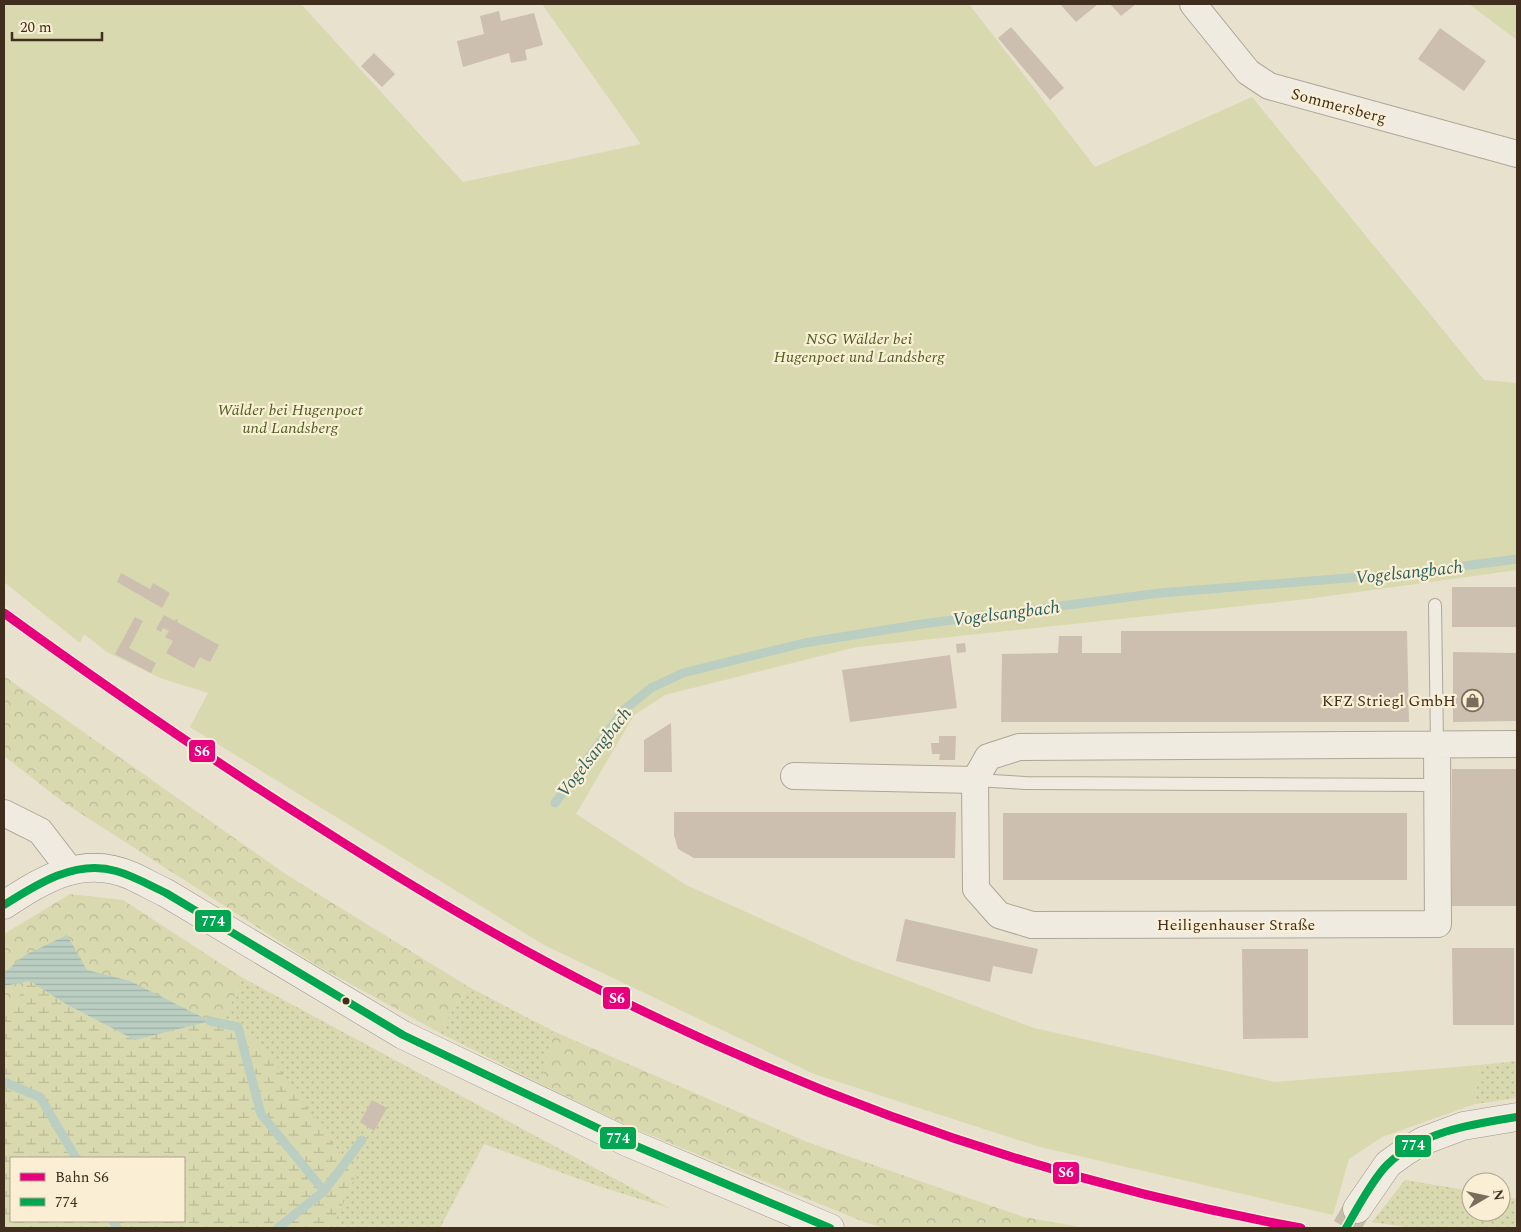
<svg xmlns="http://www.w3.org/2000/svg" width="1521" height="1232" font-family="Spectral,serif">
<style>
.grass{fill:url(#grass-dots)}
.forest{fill:url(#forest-crowns)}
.wetland{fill:url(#wetland-marsh);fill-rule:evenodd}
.green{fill:#d8d9af}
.water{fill:url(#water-rules)}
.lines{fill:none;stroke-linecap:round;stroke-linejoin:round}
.stream{stroke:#bacec2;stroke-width:9}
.building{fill:#ccbfaf}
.secondary-tunnel{stroke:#c6bdab;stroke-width:28;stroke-dasharray:28 14;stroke-linecap:butt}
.service-casing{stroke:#aea697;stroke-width:14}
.minor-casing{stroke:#aea697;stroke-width:28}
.secondary-casing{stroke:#9d9586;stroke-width:29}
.service{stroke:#f0ebe1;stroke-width:12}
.minor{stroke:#f0ebe1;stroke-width:26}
.secondary{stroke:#f0ebe1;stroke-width:28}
.bus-1-casing{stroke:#faefd4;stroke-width:11}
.bus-1{stroke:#00a651;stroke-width:8}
.rail-1-casing{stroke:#faefd4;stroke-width:12}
.rail-1{stroke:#e6007e;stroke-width:9}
.bus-dot{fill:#3f2e1d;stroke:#faefd4;stroke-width:2}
.labels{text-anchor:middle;stroke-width:4.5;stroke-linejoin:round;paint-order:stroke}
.street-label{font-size:16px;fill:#3f2e1d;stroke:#faefd4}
.park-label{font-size:16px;font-style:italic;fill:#4d5e21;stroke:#faefd4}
.poi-label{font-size:16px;fill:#3f2e1d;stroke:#faefd4;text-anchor:end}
.water-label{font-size:18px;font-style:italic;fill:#2a605e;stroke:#faefd4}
.line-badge{stroke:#faefd4;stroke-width:2}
.badge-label{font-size:14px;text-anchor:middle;font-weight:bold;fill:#fff}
</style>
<defs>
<pattern id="grass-dots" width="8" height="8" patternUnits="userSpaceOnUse" patternTransform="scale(1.25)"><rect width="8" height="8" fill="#d8d9af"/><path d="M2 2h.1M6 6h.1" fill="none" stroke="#babb96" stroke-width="1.8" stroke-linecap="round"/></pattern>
<pattern id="forest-crowns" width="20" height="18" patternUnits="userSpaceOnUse" patternTransform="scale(1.25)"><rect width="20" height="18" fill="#d8d9af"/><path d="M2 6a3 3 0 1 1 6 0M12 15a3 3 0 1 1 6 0" fill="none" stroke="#babb96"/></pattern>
<pattern id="wetland-marsh" width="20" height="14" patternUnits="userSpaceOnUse" patternTransform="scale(1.25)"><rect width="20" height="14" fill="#d8d9af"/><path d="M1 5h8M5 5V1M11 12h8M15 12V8" fill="none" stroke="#babb96"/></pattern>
<pattern id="water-rules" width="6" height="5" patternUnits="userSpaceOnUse" patternTransform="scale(1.25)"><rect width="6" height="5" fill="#bacec2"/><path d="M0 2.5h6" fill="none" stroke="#a1b1a6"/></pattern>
</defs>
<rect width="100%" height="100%" fill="#e8e1ce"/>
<path class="grass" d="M243 978 669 1208 598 1186 484 1144 440 1228H126L184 1221V1158H159Z
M469 987 553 1031 541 1084 438 1032Z
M1517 1061V1098L1475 1104 1480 1065Z
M1405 1180 1471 1191V1212H1501V1196L1517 1199V1228H1412L1372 1222Z"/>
<path class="forest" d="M4 676 287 875 469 987 438 1032 316 965 63 802 4 756Z
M70 894 123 900 243 978 159 1158H11V1221L4 1228V934Z
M553 1031 807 1142 1024 1217 1086 1228H885L867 1223 630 1127 541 1084Z"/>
<path class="wetland" d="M30 981 66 1004 135 1040 210 1021 238 1027 272 1059 356 1175 332 1228H4V1016ZM11 1158H184V1221H11Z"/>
<path class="green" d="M4 4H301L463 182 641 144 542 4H969L1095 167 1252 97 1484 380 1517 383V570L1307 599 857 647 665 695 634 715 576 814 686 885 853 960 1034 1028 1275 1082 1480 1065 1475 1104 1382 1137 1349 1159 1333 1215 1040 1147 814 1074 544 945 190 727 208 693 160 678 107 652 84 634 80 643 4 582Z
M1469 4H1517V40Z"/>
<path class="water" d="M67 935 87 970 130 981 210 1021 135 1040 66 1004 30 981 4 986V973L25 955Z"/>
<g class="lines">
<path class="stream" d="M555 803 624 710 651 688 683 673 804 643 922 624 1160 593 1410 573 1517 559
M210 1021 238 1027 261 1114 324 1191
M4 1082 40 1097 76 1158
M113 1221 117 1228
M278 1228 324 1191 362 1140"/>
</g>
<path class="building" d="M1060 4H1098L1076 22Z
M1110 4H1136L1121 16Z
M499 11 501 21 534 13 543 45 525 50 527 60 511 63 509 53 463 67 457 41 484 34 480 16Z
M1011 27 1064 88 1050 100 998 38Z
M1440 28 1486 61 1464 91 1418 59Z
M374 53 395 74 382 87 361 66Z
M121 573 150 589 153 583 170 593 162 608 117 582Z
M1452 587H1517V627H1452Z
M164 615 175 621 176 619 178 620 177 622 219 645 210 662 200 657 194 668 166 653 173 641 165 637 169 631 163 628 161 632 156 629Z
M135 617 143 621 129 648 156 663 151 673 115 654Z
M1121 631H1407L1409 722H1001L1002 654 1058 653 1059 636H1082V653H1121Z
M965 643 966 652 957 653 956 644Z
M1453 652 1517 653V721L1453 722Z
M950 655 957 708 850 722 842 670Z
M671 723 672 772H644V740Z
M939 736H956L955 760H939L940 754H932L931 743H939Z
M1452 769H1517V906H1452Z
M674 812H956L955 858H694L678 849 674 835Z
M1003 813H1407V880H1003Z
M905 919 1038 949 1032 974 993 966 990 982 896 961Z
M1452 948H1514V1025H1453Z
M1242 949H1308V1038L1243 1039Z
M372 1100 387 1108 374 1131 360 1122Z"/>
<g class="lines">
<path class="secondary-tunnel" d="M1346 1228 1357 1209"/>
<defs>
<path id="service" d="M1435 605 1437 744
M975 780 1026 783 1437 785"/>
<path id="minor" d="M1193 4 1248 72 1269 86 1517 154
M1437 744 1438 924 1032 925 999 915 976 889 975 780 988 757 1019 747 1517 744
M794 776 975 780
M4 813 40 831 70 870"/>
<path id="secondary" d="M4 905C44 879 83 854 132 876 143 881 155 888 166 893L403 1035 629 1143 830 1228
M1357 1209 1388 1164 1406 1151 1423 1141 1463 1126 1517 1117"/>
</defs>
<use href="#service" class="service-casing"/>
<use href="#minor" class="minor-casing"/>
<use href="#secondary" class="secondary-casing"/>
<use href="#service" class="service"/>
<use href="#minor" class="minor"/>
<use href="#secondary" class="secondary"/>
<defs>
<path id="bus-1" d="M4 905C37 884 76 859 116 871 134 876 149 885 166 893L403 1035 629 1143 830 1228
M1346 1228C1356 1210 1374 1177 1388 1164 1422 1131 1473 1124 1517 1117"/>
</defs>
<use href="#bus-1" class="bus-1-casing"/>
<use href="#bus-1" class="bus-1"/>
<defs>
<path id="rail-1" d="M4 613C106 687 210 759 317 826 409 885 503 941 600 990 821 1101 1058 1184 1301 1228"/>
</defs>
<use href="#rail-1" class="rail-1-casing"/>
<use href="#rail-1" class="rail-1"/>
</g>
<defs>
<symbol id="shop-ring" viewBox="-11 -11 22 22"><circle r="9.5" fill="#faefd4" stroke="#7a6d5b" stroke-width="1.5"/><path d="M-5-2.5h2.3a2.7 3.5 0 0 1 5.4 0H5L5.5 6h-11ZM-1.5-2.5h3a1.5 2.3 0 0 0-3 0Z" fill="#7a6d5b"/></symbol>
</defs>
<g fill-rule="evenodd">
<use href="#shop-ring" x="1460" y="688" width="25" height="25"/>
</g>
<circle class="bus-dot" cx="346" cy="1001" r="4.5"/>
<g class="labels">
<g class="street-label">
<text transform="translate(1339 105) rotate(15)" y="6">Sommersberg</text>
<text x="1236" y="930">Heiligenhauser Straße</text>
</g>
<g class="park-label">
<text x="859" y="344">NSG Wälder bei<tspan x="859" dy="18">Hugenpoet und Landsberg</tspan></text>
<text x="290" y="415">Wälder bei Hugenpoet<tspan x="290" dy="18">und Landsberg</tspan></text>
</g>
<g class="poi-label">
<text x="1456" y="706">KFZ Striegl GmbH</text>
</g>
<g class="water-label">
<text transform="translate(1409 572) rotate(-6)" y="6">Vogelsangbach</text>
<text transform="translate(1006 613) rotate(-7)" y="6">Vogelsangbach</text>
<text transform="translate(594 752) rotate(-52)" y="6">Vogelsangbach</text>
</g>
</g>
<g class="line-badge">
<rect x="188" y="739" width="28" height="24" rx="5" fill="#e6007e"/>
<rect x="194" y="909" width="38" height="24" rx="5" fill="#00a651"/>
<rect x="602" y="986" width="29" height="24" rx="5" fill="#e6007e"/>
<rect x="599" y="1126" width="38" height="24" rx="5" fill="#00a651"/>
<rect x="1394" y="1134" width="38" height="24" rx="5" fill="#00a651"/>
<rect x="1052" y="1161" width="28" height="24" rx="5" fill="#e6007e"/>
</g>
<g class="badge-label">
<text x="202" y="756">S6</text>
<text x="213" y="926">774</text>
<text x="617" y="1003">S6</text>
<text x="618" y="1143">774</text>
<text x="1413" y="1150">774</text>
<text x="1066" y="1177">S6</text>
</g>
<rect width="1521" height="1232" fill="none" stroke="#3f2e1d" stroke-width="10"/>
<rect x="10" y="1157" width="175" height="65" fill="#faefd4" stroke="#afa28b"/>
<rect x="20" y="1173" width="25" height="8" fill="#e6007e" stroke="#afa28b"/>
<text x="55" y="1182" font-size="15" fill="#3f2e1d">Bahn S6</text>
<rect x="20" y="1198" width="25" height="8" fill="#00a651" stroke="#afa28b"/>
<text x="55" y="1207" font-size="15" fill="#3f2e1d">774</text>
<g transform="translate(1486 1197) rotate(81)"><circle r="24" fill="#faefd4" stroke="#afa28b"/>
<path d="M0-4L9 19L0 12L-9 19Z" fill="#7a6d5b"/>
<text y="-8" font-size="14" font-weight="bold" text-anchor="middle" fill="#3f2e1d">N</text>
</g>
<path d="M12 32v8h90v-8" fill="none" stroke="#3f2e1d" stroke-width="2.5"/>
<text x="20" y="32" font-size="15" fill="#3f2e1d" stroke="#faefd4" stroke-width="4" paint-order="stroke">20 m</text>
</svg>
